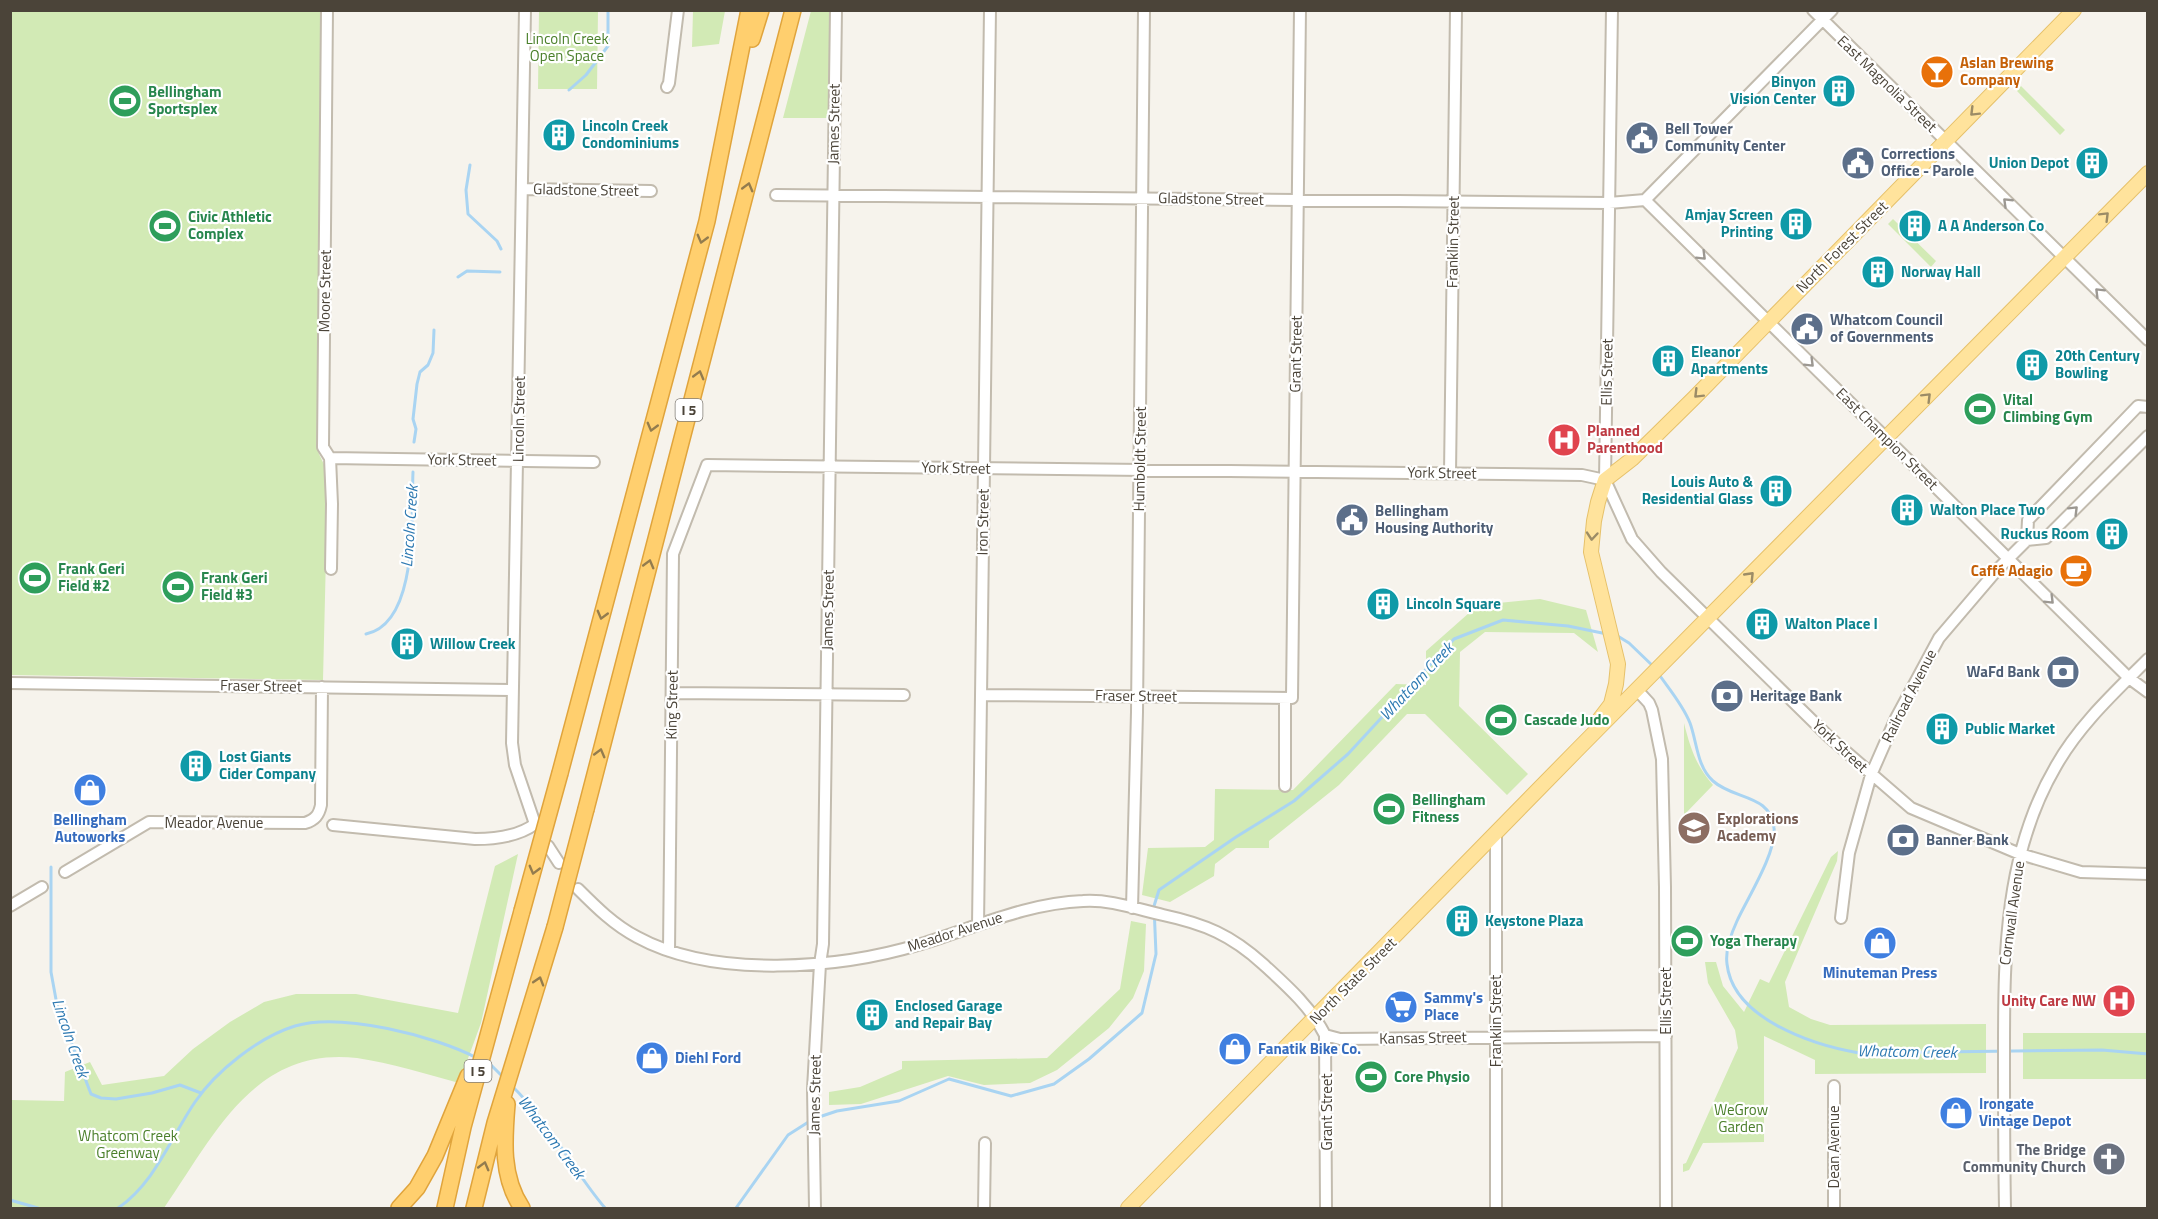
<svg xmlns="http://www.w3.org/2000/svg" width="2158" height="1219" font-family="'Titillium Web',sans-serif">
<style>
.green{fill:#d2eab5}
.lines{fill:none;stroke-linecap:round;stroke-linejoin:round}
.stream{stroke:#a9d4f2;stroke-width:3}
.minor-casing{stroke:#c2bbae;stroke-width:14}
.major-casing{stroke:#e6c16a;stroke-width:16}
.highway-casing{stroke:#e0a43c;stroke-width:18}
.minor{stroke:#fff;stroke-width:10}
.major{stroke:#ffe39c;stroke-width:14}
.highway{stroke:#ffcf6e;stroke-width:15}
.highway-bridge-casing{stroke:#e0a43c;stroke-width:18;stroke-linecap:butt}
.highway-bridge{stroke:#ffcf6e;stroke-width:15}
.oneway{stroke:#9c8c66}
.oneway2{stroke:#937c4e}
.oneway3{stroke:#9c9892}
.labels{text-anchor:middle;stroke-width:4.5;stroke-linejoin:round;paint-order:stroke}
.shield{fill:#fff;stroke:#817c74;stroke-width:1.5}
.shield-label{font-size:14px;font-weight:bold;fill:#4b4439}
.park-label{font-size:15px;fill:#4a7f2a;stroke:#fff}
.food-label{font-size:15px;font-weight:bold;fill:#c56008;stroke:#fff;text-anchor:start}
.culture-label{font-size:15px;font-weight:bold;fill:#0d838f;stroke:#fff;text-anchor:start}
.street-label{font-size:15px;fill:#4b4439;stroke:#fff}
.leisure-label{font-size:15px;font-weight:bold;fill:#27864d;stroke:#fff;text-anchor:start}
.service-label{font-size:15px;font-weight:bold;fill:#4e5e75;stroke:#fff;text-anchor:start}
.health-label{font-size:15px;font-weight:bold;fill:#be3a42;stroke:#fff;text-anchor:start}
.education-label{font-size:15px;font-weight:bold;fill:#785e54;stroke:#fff;text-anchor:start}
.shop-label{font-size:15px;font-weight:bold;fill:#366cbe;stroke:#fff;text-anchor:start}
.worship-label{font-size:15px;font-weight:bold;fill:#5b616d;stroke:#fff;text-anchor:end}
.water-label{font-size:16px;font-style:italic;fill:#2e7ab2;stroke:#fff}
</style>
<rect width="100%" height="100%" fill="#f6f3ec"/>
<path class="green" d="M11 11H322L317 441 319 454 328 473 323 680 11 675Z
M539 11H598L597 89H538Z
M693 11H725L719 44 692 47Z
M811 11H830L828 118H783Z
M2021 86 2065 130 2060 135 2017 91Z
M1893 219 1936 261 1931 267 1888 224Z
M1540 599 1586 610 1598 652 1574 633 1485 632 1460 652 1459 706 1528 774 1507 795 1425 714H1407L1339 785 1269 841V848H1236L1215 864 1214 876 1170 902 1142 895 1148 848 1205 847 1214 840 1215 789 1293 790 1396 684 1426 685V651L1478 605Z
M1684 723C1690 747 1696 766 1713 785L1684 815Z
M1838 851 1837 861 1785 982 1789 1007 1811 1019 1830 1025 1986 1024V1073L1815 1074V1060L1764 1036V1142L1703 1143 1689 1170 1683 1172V1164L1686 1163 1738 1048 1735 1030 1708 983 1705 962H1716L1723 986 1744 1012 1760 979 1769 983 1831 857Z
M518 854 481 1023 459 1083C426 1074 391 1063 357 1058 254 1046 214 1136 164 1208H11V1100L64 1101 65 1072 90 1062 102 1085 164 1076 193 1049 230 1022 264 1002 296 994H356L458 1013 495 866Z
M1131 921 1146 924 1144 971 1133 998 1109 1028 1057 1070 1030 1083 984 1085 948 1076 861 1104 829 1105V1092L860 1087 902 1069V1061L1047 1058 1120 989Z
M2023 1033H2147V1079H2023Z"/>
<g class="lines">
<path class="stream" d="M569 90 586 75 608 46V10
M470 165 466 190 468 214 497 241 501 249
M458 277 467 271 500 272
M414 442 416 429 413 419 417 384 420 372 428 365 433 353 434 330
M366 634C419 623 411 514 413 472
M1616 635 1629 643 1655 668
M1658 673C1669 689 1683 705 1690 723 1697 742 1697 767 1713 781 1734 800 1771 794 1774 828 1777 852 1747 899 1737 921 1731 934 1725 950 1727 964 1733 1019 1813 1045 1859 1053L2102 1050 2148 1054
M51 867V972L57 1005 91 1094 101 1098 116 1099 152 1093 180 1085 201 1093
M485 1063 492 1066 503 1077
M512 1086C549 1122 572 1169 605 1208
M816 1118 837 1111 899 1101 949 1079 1011 1096 1054 1084 1089 1059 1142 1013 1156 954 1154 906 1159 890 1236 837 1294 801 1348 754 1454 639 1503 620 1568 626 1607 634
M10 1200 38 1208
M118 1208C155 1183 171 1137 195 1102 216 1071 259 1037 295 1026 341 1012 435 1036 477 1058
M736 1208 788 1135 810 1121"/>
<defs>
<path id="minor" d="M327 10 323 447 330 458 332 504 331 569
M1612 10 1605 480 1632 539 1661 572 1829 737 1911 808 2020 854 2081 872 2148 874
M1813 10 2148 340
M667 87 669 83 678 10
M522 189 651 191
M776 195 1609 203 1645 200
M1645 200 2129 678 2148 692
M1645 200 1832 10
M330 458 594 462
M1450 473 1456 10
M2027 540 2028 520 2138 406 2148 407
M10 683 512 690
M1638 691 1649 703 1652 710 1662 759 1665 887 1666 1208
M672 693 904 695
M981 695 1292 698 1300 10
M1285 786V698
M333 825 475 839C495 839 519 836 535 824L515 765 512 743 525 10
M1496 834V1208
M548 846 559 863
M65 872 149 822 305 823C315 820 319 815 321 805L322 687
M578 889C596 907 614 925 637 937 714 979 839 969 921 944 974 928 1027 903 1083 901 1109 899 1137 909 1163 915 1205 924 1231 935 1263 964 1286 985 1311 1007 1325 1035L1326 1208
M10 906 42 887
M1132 908 1137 712 1144 10
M1841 918 1849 853 1871 775 1896 718 1939 638 1997 570 2027 540 2046 538 2148 436
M978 925 990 10
M669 951 673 554 707 465 1582 475 1605 480
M1325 1035 1340 1039 1666 1036
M815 1208 813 1089 820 964 823 944 836 10
M984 1208 985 1143
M1834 1208V1086
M2005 1208C2004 1155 2004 1102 2004 1049 2004 951 2005 853 2056 766 2079 725 2115 692 2148 659"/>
<path id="major" d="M1598 721 1611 704 1616 684 1618 664 1591 552 1594 521 1598 502 1605 480 1632 459 1694 398 2074 10
M1128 1208 1576 751 2148 173"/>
<path id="highway" d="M752 39 761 10
M560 773 707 221 749 10
M586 809 793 10
M507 1104C504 1140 501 1177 522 1208
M399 1208 417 1188 435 1156 468 1076
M445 1208 463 1127 522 911
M474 1208 495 1123 555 927"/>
</defs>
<use href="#minor" class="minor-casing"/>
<use href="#major" class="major-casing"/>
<use href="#highway" class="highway-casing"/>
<use href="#minor" class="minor"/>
<use href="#major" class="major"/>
<use href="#highway" class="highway"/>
<defs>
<path id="highway-bridge" d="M522 911 560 773
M555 927 586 809"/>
</defs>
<use href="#highway-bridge" class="highway-bridge-casing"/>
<use href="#highway-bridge" class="highway-bridge"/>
</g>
<defs><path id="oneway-chevron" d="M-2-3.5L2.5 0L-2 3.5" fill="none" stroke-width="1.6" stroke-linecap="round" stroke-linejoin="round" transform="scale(1.5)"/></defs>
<g class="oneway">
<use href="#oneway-chevron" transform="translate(1974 112) rotate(135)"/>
<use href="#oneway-chevron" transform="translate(2105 216) rotate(-45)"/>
<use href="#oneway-chevron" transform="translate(1698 394) rotate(135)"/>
<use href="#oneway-chevron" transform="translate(1927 397) rotate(-45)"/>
<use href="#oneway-chevron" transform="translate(1592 536) rotate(95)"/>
<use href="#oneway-chevron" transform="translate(1750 576) rotate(-46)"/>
</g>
<g class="oneway2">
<use href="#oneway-chevron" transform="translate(748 187) rotate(-75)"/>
<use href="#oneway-chevron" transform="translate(702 239) rotate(105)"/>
<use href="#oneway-chevron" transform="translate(699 375) rotate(-75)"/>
<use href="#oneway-chevron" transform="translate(652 427) rotate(105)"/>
<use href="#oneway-chevron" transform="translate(649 564) rotate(-75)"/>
<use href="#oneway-chevron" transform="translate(602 615) rotate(105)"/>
<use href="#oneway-chevron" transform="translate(600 753) rotate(-75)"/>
<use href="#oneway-chevron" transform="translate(534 870) rotate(105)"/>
<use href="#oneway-chevron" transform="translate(539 981) rotate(-73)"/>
<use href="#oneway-chevron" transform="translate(484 1166) rotate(-75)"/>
</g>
<g class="oneway3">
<use href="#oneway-chevron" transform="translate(2007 202) rotate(-136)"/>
<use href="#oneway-chevron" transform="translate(1702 256) rotate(45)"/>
<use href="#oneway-chevron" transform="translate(2099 292) rotate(-135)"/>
<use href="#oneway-chevron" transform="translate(1810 363) rotate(45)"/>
<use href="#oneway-chevron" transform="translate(2074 510) rotate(-45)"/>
<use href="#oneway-chevron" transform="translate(2050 600) rotate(45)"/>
</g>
<defs>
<symbol id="bar-disc" viewBox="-11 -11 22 22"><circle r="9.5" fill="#e8710a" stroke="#fff"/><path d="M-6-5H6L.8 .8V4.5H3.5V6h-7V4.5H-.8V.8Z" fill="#fff"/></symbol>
<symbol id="building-disc" viewBox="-11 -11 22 22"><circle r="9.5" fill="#0f9aa8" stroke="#fff"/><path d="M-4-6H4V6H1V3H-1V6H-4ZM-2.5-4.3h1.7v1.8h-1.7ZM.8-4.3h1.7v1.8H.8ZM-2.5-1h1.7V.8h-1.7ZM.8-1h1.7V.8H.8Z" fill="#fff"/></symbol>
<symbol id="stadium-disc" viewBox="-11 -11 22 22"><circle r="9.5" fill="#2e9e5b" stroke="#fff"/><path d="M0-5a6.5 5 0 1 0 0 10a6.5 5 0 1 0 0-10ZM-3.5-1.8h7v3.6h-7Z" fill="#fff"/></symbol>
<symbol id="civic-disc" viewBox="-11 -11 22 22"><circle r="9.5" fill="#5c6f8a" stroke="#fff"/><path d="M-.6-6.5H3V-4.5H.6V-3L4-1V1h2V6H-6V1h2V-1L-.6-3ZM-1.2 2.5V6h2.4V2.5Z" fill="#fff"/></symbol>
<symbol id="hospital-disc" viewBox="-11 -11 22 22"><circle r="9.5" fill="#e0444e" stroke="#fff"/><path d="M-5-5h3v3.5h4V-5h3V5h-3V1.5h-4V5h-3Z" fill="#fff"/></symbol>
<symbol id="cafe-disc" viewBox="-11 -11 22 22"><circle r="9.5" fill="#e8710a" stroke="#fff"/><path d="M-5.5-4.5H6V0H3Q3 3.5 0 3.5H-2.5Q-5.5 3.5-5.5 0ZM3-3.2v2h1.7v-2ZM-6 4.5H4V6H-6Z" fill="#fff"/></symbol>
<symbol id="bank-disc" viewBox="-11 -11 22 22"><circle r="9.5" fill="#5c6f8a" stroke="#fff"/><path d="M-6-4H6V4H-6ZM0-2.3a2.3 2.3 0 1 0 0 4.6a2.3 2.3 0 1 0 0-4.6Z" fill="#fff"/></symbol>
<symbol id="shop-disc" viewBox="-11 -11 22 22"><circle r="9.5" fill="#3f7fe0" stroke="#fff"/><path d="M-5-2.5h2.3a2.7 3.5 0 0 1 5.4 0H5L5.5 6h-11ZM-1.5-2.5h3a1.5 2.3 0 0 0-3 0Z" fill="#fff"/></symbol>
<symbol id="school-disc" viewBox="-11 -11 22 22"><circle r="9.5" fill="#8d6e63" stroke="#fff"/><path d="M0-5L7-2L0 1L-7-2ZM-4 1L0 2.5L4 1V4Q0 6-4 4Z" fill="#fff"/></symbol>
<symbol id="supermarket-disc" viewBox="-11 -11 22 22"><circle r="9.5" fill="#3f7fe0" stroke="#fff"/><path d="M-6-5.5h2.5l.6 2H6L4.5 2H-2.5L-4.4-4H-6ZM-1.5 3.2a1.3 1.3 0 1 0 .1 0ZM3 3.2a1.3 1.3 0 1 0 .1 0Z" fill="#fff"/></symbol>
<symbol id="church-disc" viewBox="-11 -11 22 22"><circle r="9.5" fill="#6b7280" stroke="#fff"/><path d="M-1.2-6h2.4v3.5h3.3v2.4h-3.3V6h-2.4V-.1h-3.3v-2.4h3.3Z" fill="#fff"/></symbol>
</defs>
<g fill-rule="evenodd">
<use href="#bar-disc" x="1918" y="53" width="38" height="38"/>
<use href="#building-disc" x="1820" y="72" width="38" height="38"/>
<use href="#stadium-disc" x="106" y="82" width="38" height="38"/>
<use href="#building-disc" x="540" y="116" width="38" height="38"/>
<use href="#civic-disc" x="1623" y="119" width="38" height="38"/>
<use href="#civic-disc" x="1839" y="144" width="38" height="38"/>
<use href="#building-disc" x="2073" y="144" width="38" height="38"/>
<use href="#building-disc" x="1777" y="205" width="38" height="38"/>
<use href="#stadium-disc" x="146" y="207" width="38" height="38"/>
<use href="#building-disc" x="1896" y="207" width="38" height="38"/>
<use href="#building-disc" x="1859" y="253" width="38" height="38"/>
<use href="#civic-disc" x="1788" y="310" width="38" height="38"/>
<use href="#building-disc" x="1649" y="342" width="38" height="38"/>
<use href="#building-disc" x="2013" y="346" width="38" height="38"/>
<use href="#stadium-disc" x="1961" y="390" width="38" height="38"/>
<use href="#hospital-disc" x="1545" y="421" width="38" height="38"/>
<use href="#building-disc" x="1757" y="472" width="38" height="38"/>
<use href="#building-disc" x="1888" y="491" width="38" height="38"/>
<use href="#civic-disc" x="1333" y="501" width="38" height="38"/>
<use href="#building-disc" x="2093" y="515" width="38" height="38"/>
<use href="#cafe-disc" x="2057" y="552" width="38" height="38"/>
<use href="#stadium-disc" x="16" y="559" width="38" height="38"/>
<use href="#stadium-disc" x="159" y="568" width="38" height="38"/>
<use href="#building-disc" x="1364" y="585" width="38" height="38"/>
<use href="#building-disc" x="1743" y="605" width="38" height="38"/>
<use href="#building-disc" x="388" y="625" width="38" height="38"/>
<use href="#bank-disc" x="2044" y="653" width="38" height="38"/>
<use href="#bank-disc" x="1708" y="677" width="38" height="38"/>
<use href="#stadium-disc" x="1482" y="701" width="38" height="38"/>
<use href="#building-disc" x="1923" y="710" width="38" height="38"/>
<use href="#building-disc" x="177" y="747" width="38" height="38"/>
<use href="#shop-disc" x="71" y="771" width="38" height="38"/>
<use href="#stadium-disc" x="1370" y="790" width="38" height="38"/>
<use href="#school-disc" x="1675" y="809" width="38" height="38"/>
<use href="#bank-disc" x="1884" y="821" width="38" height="38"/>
<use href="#building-disc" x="1443" y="902" width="38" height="38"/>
<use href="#stadium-disc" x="1668" y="922" width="38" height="38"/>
<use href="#shop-disc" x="1861" y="924" width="38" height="38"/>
<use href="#hospital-disc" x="2100" y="982" width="38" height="38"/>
<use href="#supermarket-disc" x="1382" y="988" width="38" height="38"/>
<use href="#building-disc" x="853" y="996" width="38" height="38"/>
<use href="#shop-disc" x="1216" y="1030" width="38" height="38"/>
<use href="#shop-disc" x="633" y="1039" width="38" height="38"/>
<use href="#stadium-disc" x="1352" y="1058" width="38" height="38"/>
<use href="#shop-disc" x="1937" y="1094" width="38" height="38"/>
<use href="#church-disc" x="2090" y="1140" width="38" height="38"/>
</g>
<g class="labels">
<g class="shield">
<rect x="675.5" y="399" width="27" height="22" rx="4.5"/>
<rect x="464.5" y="1060" width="27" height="22" rx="4.5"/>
</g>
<g class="shield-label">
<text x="689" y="415">I 5</text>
<text x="478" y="1076">I 5</text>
</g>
<g class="park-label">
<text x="567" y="44">Lincoln Creek<tspan x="567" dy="17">Open Space</tspan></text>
<text x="1741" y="1115">WeGrow<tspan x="1741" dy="17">Garden</tspan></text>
<text x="128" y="1141">Whatcom Creek<tspan x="128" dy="17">Greenway</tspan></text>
</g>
<g class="food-label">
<text x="1960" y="68">Aslan Brewing<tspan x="1960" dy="17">Company</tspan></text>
<text x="2053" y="576" text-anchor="end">Caffé Adagio</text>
</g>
<g class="culture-label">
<text x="1816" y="87" text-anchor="end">Binyon<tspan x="1816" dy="17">Vision Center</tspan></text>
<text x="582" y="131">Lincoln Creek<tspan x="582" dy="17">Condominiums</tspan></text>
<text x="2069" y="168" text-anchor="end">Union Depot</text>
<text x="1773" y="220" text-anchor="end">Amjay Screen<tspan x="1773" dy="17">Printing</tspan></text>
<text x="1938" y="231">A A Anderson Co</text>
<text x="1901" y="277">Norway Hall</text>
<text x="1691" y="357">Eleanor<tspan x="1691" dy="17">Apartments</tspan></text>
<text x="2055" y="361">20th Century<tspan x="2055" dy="17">Bowling</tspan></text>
<text x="1753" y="487" text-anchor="end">Louis Auto &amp;<tspan x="1753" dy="17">Residential Glass</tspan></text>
<text x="1930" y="515">Walton Place Two</text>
<text x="2089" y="539" text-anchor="end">Ruckus Room</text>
<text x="1406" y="609">Lincoln Square</text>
<text x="1785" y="629">Walton Place I</text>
<text x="430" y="649">Willow Creek</text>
<text x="1965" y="734">Public Market</text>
<text x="219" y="762">Lost Giants<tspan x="219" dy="17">Cider Company</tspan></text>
<text x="1485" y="926">Keystone Plaza</text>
<text x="895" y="1011">Enclosed Garage<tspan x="895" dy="17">and Repair Bay</tspan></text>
</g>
<g class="street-label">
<text transform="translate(1887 84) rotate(44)" y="5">East Magnolia Street</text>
<text transform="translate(834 124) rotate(-89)" y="5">James Street</text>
<text transform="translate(586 190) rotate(1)" y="5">Gladstone Street</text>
<text transform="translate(1211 199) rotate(1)" y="5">Gladstone Street</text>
<text transform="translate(1453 242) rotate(-89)" y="5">Franklin Street</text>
<text transform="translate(1842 247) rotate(-45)" y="5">North Forest Street</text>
<text transform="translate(325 291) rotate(-89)" y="5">Moore Street</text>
<text transform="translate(1296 354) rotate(-89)" y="5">Grant Street</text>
<text transform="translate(1607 372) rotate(-89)" y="5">Ellis Street</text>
<text transform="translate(519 419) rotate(-89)" y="5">Lincoln Street</text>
<text transform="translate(1887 439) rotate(45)" y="5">East Champion Street</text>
<text transform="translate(1140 459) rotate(-89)" y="5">Humboldt Street</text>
<text transform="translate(462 460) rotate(1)" y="5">York Street</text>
<text transform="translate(956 468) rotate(1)" y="5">York Street</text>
<text transform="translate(1442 473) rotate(1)" y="5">York Street</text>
<text transform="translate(983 522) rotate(-89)" y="5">Iron Street</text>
<text transform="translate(828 610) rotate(-89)" y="5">James Street</text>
<text transform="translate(261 686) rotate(1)" y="5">Fraser Street</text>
<text transform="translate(1136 696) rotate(1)" y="5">Fraser Street</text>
<text transform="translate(1909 696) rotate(-63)" y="5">Railroad Avenue</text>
<text transform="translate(672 705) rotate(-89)" y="5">King Street</text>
<text transform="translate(1840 746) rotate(43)" y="5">York Street</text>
<text x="214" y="828">Meador Avenue</text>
<text transform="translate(2012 913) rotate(-82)" y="5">Cornwall Avenue</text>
<text transform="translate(955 932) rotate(-18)" y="5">Meador Avenue</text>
<text transform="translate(1353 981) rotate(-45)" y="5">North State Street</text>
<text transform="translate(1666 1001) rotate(-90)" y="5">Ellis Street</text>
<text transform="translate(1496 1021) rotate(-90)" y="5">Franklin Street</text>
<text transform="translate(1423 1038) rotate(-1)" y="5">Kansas Street</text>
<text transform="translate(815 1095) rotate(-89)" y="5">James Street</text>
<text transform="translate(1327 1112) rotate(-90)" y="5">Grant Street</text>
<text transform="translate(1834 1147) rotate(-90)" y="5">Dean Avenue</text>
</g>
<g class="leisure-label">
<text x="148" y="97">Bellingham<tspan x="148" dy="17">Sportsplex</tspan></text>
<text x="188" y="222">Civic Athletic<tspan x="188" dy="17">Complex</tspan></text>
<text x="2003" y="405">Vital<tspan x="2003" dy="17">Climbing Gym</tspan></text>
<text x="58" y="574">Frank Geri<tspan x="58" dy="17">Field #2</tspan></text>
<text x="201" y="583">Frank Geri<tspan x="201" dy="17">Field #3</tspan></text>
<text x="1524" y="725">Cascade Judo</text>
<text x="1412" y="805">Bellingham<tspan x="1412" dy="17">Fitness</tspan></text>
<text x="1710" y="946">Yoga Therapy</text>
<text x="1394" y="1082">Core Physio</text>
</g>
<g class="service-label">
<text x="1665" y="134">Bell Tower<tspan x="1665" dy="17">Community Center</tspan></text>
<text x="1881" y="159">Corrections<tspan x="1881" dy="17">Office - Parole</tspan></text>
<text x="1830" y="325">Whatcom Council<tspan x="1830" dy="17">of Governments</tspan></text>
<text x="1375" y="516">Bellingham<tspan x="1375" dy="17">Housing Authority</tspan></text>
<text x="2040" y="677" text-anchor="end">WaFd Bank</text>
<text x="1750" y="701">Heritage Bank</text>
<text x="1926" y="845">Banner Bank</text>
</g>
<g class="health-label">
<text x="1587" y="436">Planned<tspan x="1587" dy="17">Parenthood</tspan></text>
<text x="2096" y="1006" text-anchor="end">Unity Care NW</text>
</g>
<g class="education-label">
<text x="1717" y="824">Explorations<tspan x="1717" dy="17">Academy</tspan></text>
</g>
<g class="shop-label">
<text x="90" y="825" text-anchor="middle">Bellingham<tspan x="90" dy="17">Autoworks</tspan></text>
<text x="1880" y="978" text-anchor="middle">Minuteman Press</text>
<text x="1424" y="1003">Sammy's<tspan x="1424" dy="17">Place</tspan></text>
<text x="1258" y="1054">Fanatik Bike Co.</text>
<text x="675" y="1063">Diehl Ford</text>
<text x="1979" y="1109">Irongate<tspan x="1979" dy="17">Vintage Depot</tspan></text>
</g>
<g class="worship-label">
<text x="2086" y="1155">The Bridge<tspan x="2086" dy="17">Community Church</tspan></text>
</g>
<g class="water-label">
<text transform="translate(409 526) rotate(-86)" y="6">Lincoln Creek</text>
<text transform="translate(1416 681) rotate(-47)" y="6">Whatcom Creek</text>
<text transform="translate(71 1038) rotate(71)" y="6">Lincoln Creek</text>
<text transform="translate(1907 1051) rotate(1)" y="6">Whatcom Creek</text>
<text transform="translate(552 1137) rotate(53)" y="6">Whatcom Creek</text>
</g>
</g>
<rect width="2158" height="1219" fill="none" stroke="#4b4439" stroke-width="24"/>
</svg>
